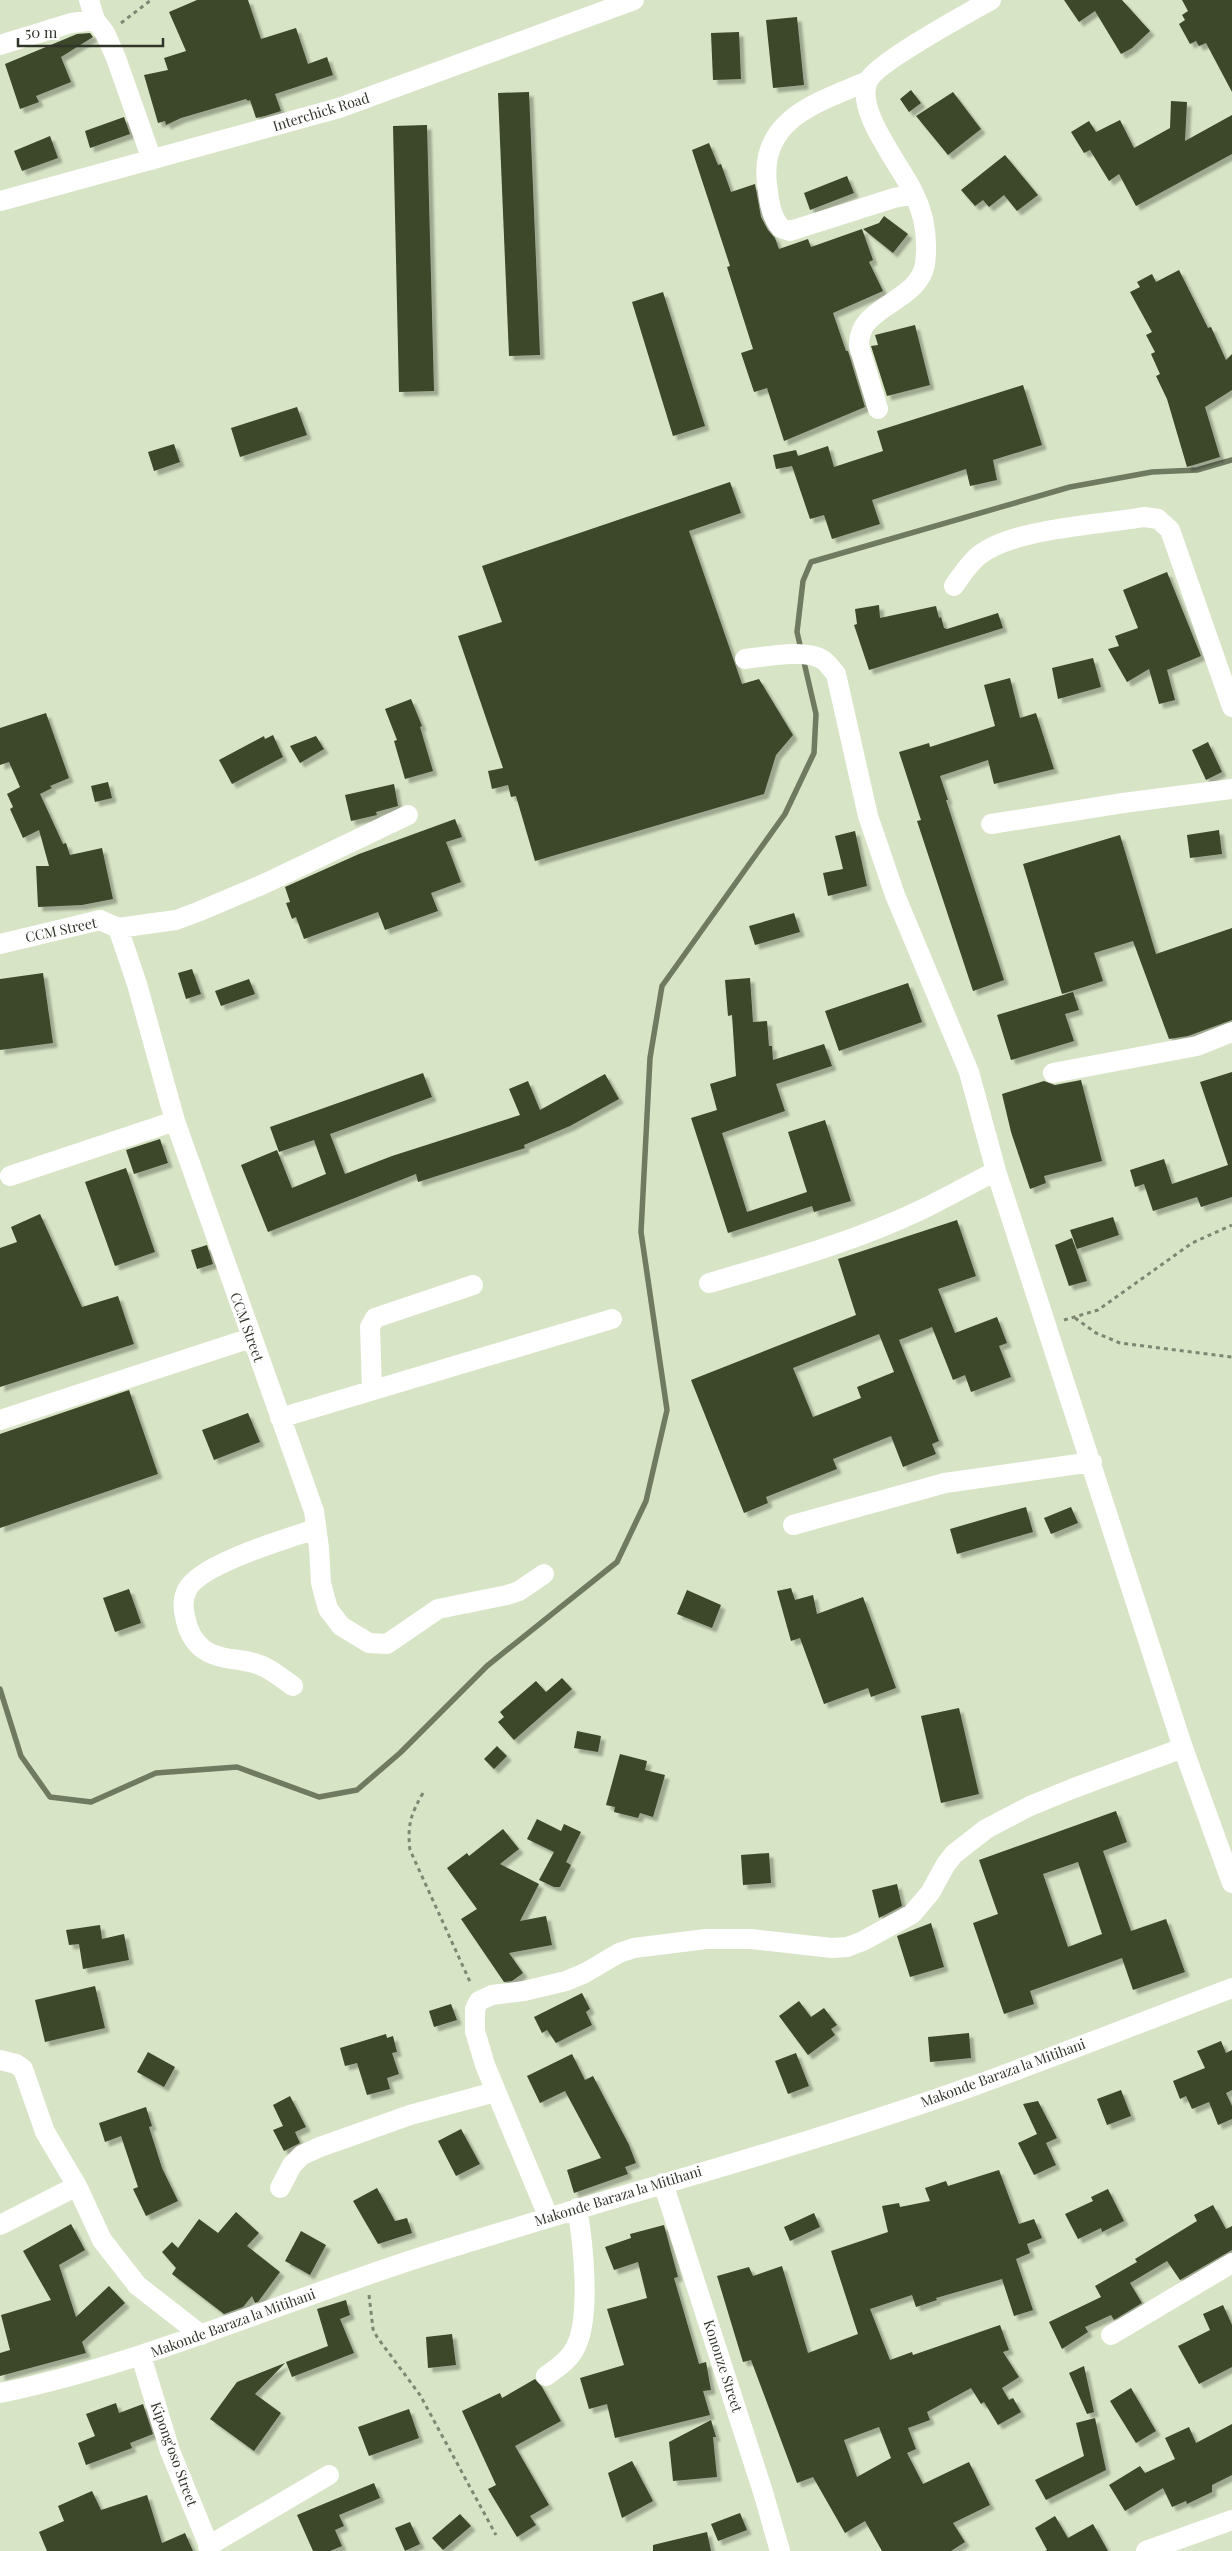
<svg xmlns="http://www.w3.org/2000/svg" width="1232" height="2551" font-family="'Playfair Display',serif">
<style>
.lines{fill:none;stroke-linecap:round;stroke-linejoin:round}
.stream{stroke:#6f7a61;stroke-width:5.5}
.building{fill:#3c462c;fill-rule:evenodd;filter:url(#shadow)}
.path{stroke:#7f8773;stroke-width:3;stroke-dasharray:4 4;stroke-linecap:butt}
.minor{stroke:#fff;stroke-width:20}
.labels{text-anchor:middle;stroke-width:5;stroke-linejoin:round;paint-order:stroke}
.street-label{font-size:14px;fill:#303529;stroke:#fff}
</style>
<defs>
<filter id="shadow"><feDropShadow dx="4.5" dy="4.5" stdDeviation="1" flood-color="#0004"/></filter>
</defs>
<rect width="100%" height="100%" fill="#d7e4c5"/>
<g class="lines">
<path class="stream" d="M0 1689 21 1756 50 1797 91 1802 156 1773 237 1767 319 1797 357 1790 400 1753 487 1666 617 1562 646 1501 667 1410 641 1232 650 1058 662 986 785 814 814 753 816 714 797 632 803 581 811 562 1070 487 1152 472 1197 470 1232 460"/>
</g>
<path class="building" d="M197 0H248L261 39 296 28 308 64 327 57 333 75 275 94 281 111 265 116 256 118 250 100 248 101 246 99 181 118 166 125 165 121 158 123 144 75 168 70 164 58 186 51 169 12Z
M1064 0H1122L1150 31 1132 48 1121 54 1095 11 1079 22Z
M1182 0H1232V92L1206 43 1199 46 1196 41 1190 44 1179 24 1185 20 1182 15 1188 11Z
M797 17 804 85 773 88 766 20Z
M739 32 741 79 713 80 711 33Z
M90 33 93 37 61 57 71 82 36 96 39 102 20 109 5 64 77 34Z
M911 90 921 103 909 112 900 99Z
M529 92 540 355 509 356 498 93Z
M953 92 981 129 948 155 916 116Z
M1171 101 1187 102 1185 141 1232 115V154L1136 206 1119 174 1109 181 1090 150 1084 153 1071 132 1089 121 1096 132 1120 120 1134 148 1170 128Z
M124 117 130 134 90 148 85 131Z
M427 125 434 391 399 392 393 126Z
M50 136 58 158 22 171 14 151Z
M709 143 718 165 721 164 731 192 755 184 761 217 768 230 775 238 779 249 808 239 811 247 862 229 873 260 869 262 883 291 833 313 846 351H848L865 407 784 441 767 388 754 392 741 353 753 349 727 267 730 266 692 150Z
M1005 155 1038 195 1017 211 1004 195 989 207 983 200 975 206 961 190Z
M847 176 854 193 810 210 804 193Z
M884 216 908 234 893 253 863 229 879 223Z
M1179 270 1208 328 1211 327 1226 360 1232 354V390L1205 407 1220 457 1187 467 1167 399 1156 376 1160 374 1151 354 1155 352 1146 335 1152 332 1130 292 1140 287 1137 282 1152 274 1156 282Z
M663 292 705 426 673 436 632 302Z
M915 325 930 385 887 396 871 346 878 345 875 335Z
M1023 385 1042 445 993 460 997 480 970 486 966 469 872 500 880 524 832 539 824 515 810 519 792 466 776 469 773 455 796 450 798 456 828 446 834 467 883 451 877 431Z
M297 407 307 435 240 457 231 428Z
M174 444 180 462 154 471 148 452Z
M730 482 741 513 689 531 742 684 759 679 793 735 776 755 764 794 535 861 516 796 511 797 508 785 492 789 488 771 503 768 458 636 502 622 482 566Z
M1167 572 1201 656 1167 670 1175 700 1159 704 1149 669 1127 682 1108 649 1119 646 1115 636 1138 628 1123 590Z
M879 605 880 618 936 606 939 618 941 617 944 628 947 629 998 613 1003 628 869 670 854 625 857 624 855 609Z
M1093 658 1101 687 1058 699 1052 668Z
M1010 678 1020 718 1036 713 1054 769 994 784 988 760 940 776 948 800H946L1004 980 973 991 917 821 921 820 899 752 929 743 930 747 995 726 984 685Z
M411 699 422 726 420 727 433 771 405 779 394 741 397 740 385 709Z
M46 713 69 778 50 786 52 788 40 794 63 844 66 843 70 855 102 848 113 899 82 905 38 907 36 866H49L39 830 23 838 10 809 13 807 7 794 20 787 9 762 0 765V728Z
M273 735 283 757 232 784 219 760 264 736 265 739Z
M316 736 324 749 300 763 290 746Z
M1208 742 1222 772 1206 780 1192 750Z
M108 782 112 798 95 802 91 786Z
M394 784 398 806 376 812 377 815 351 821 345 795Z
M455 819 462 837 446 842 461 882 431 893 438 911 385 930 378 912 304 939 296 917 292 919 286 903 290 902 285 887 359 854Z
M1219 830 1222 854 1190 858 1187 835Z
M855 831 867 886 828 896 823 873 843 869 835 836Z
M1120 835 1156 954 1232 928V1020L1188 1036 1169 1039 1133 941 1094 953 1103 981 1062 994 1023 864Z
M794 913 800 932 755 945 749 926Z
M192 969 201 994 186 999 178 973Z
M43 973 53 1043 0 1050V979Z
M750 978 753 1022 767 1021 769 1046H772L773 1060 824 1044 832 1066 776 1084 785 1111 722 1133 747 1212 807 1192 788 1132 825 1120 851 1201 814 1212 812 1206 728 1233 691 1118 717 1110 710 1084 736 1076 732 1015 728 1016 725 980Z
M249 979 255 994 221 1006 215 991Z
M908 983 922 1022 839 1051 825 1011Z
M1073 992 1079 1010 1065 1014 1074 1041 1011 1060 997 1015Z
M1232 1072V1197L1201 1207 1197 1197 1153 1211 1144 1184 1135 1187 1130 1170 1164 1159 1172 1184 1228 1165 1200 1082Z
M423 1073 432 1097 330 1134 345 1174 392 1156 520 1115 509 1089 528 1081 540 1110 605 1074 619 1099 570 1126 524 1145 525 1148 418 1182 416 1174 268 1232 241 1165 277 1150 292 1188 326 1174 314 1140 279 1152 270 1127Z
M1081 1080 1102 1161 1044 1176 1046 1183 1030 1189 1011 1132 1002 1094 1044 1081 1055 1085Z
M160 1139 168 1163 134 1174 126 1150Z
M126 1168 155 1252 115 1266 85 1182Z
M40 1214 82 1307 118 1296 134 1344 0 1387V1248L17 1242 11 1227Z
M1113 1217 1119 1235 1077 1249 1070 1230Z
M957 1220 976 1276 938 1289 955 1333 997 1317 1007 1343 999 1346 1011 1377 971 1392 965 1375 953 1380 932 1327 899 1340 939 1441 932 1444 936 1454 903 1467 891 1436 833 1459 837 1469 766 1497 768 1503 744 1513 691 1380 856 1315 838 1259ZM879 1334 894 1372 857 1387 861 1398 813 1417 793 1368Z
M1072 1238 1087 1281 1069 1286 1055 1245Z
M207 1245 213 1264 197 1269 191 1250Z
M129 1390 158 1474 0 1528V1434Z
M248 1413 260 1442 214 1460 202 1430Z
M1026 1507 1033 1532 957 1554 950 1529Z
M1071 1507 1078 1523 1051 1534 1044 1518Z
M791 1588 795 1600 813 1595 817 1614 863 1597 896 1688 871 1697 868 1688 824 1704 800 1638 791 1641 777 1591Z
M129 1589 141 1623 115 1632 103 1598Z
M687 1590 721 1605 712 1628 677 1614Z
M562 1678 572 1689 514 1740 498 1722 504 1717 500 1712 536 1681 546 1692Z
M959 1708 979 1794 941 1803 921 1716Z
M577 1731 601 1736 598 1752 574 1748Z
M497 1746 507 1756 494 1769 484 1759Z
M620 1754 647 1761 645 1770 665 1775 653 1817 640 1813 638 1818 614 1812 615 1807 606 1805Z
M1116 1811 1127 1842 1103 1851 1131 1931 1166 1919 1185 1972 1133 1990 1122 1958 1030 1991 1034 2004 1004 2014 973 1923 998 1914 979 1860ZM1078 1862 1102 1934 1068 1947 1043 1874Z
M537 1819 561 1831 564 1824 581 1832 566 1862 571 1865 560 1887H554L539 1880 554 1852 527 1839Z
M503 1829 519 1849 500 1864 539 1884 520 1921 546 1916 552 1945 509 1953 523 1973 512 1981 504 1982 461 1919 477 1909 447 1868 467 1853 469 1856Z
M769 1853 771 1883 743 1885 741 1855Z
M897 1884 902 1906 879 1918 872 1890Z
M931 1923 944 1967 910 1977 897 1936Z
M100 1925 102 1939 124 1934 129 1960 83 1969 79 1944 69 1945 66 1930Z
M95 1986 105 2028 45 2042 35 2000Z
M582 1993 590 2009 586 2012 592 2025 556 2043 547 2030 542 2033 534 2017Z
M799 2001 811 2017 824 2008 837 2025 831 2029 835 2035 808 2055 779 2016Z
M451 2004 457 2020 434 2027 429 2011Z
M969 2033 971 2058 930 2062 928 2037Z
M386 2034 387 2038 393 2036 397 2052 392 2053 399 2074 387 2078 390 2089 367 2095 357 2063 345 2066 340 2048Z
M1221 2041 1226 2053 1232 2050V2090L1226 2093 1232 2106V2119L1218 2125 1209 2102 1192 2109 1186 2096 1180 2099 1173 2081 1205 2068 1197 2051Z
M148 2052 175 2067 164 2087 137 2072Z
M796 2053 809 2086 788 2094 775 2061Z
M572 2054 585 2080 593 2076 629 2145 636 2163 625 2167 628 2174 574 2193 567 2170 601 2158 565 2091 540 2103 527 2076Z
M1121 2090 1131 2116 1107 2125 1097 2099Z
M290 2096 306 2127 295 2132 300 2143 284 2151 273 2130 283 2126 273 2105Z
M1038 2101 1057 2138 1046 2143 1056 2165 1034 2175 1018 2143 1037 2134 1023 2104Z
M146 2107 152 2126 149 2127 162 2168 178 2201 146 2216 133 2189 138 2187 121 2136 105 2142 99 2123Z
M461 2129 480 2164 456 2176 438 2141Z
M999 2170 1019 2224 1034 2219 1042 2238 1027 2244 1030 2253 1016 2259 1033 2310 1014 2316 1002 2279 936 2298 937 2300 916 2307 912 2295 870 2309 890 2360 912 2352 913 2355 1000 2325 1009 2350 1003 2352 1019 2377 1002 2388 1009 2400 1013 2398 1021 2412 998 2425 984 2402 981 2404 971 2388 927 2412 930 2420 908 2428 916 2449 907 2453 923 2484 969 2462 990 2505 953 2523 965 2542 951 2551H882L865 2521 845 2533 813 2477 797 2483 751 2360 743 2362 717 2276 749 2267 753 2276 782 2266 808 2353 858 2334 831 2251 888 2232 882 2206 899 2203 900 2207 930 2201 925 2188 946 2181 948 2186ZM879 2427 891 2458 857 2477 844 2440Z
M377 2188 395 2221 407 2218 412 2233 378 2244 353 2201Z
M1108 2189 1124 2221 1102 2232 1101 2228 1078 2239 1065 2214 1093 2201 1091 2197Z
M1213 2205 1226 2229 1232 2226V2250L1180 2280 1167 2261 1130 2283 1142 2303 1114 2320 1111 2315 1085 2327 1088 2332 1062 2349 1049 2322 1101 2297 1095 2286 1137 2262 1135 2259 1197 2221 1194 2215Z
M236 2212 259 2233 247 2246 280 2272 258 2302 255 2303 252 2296 243 2307 224 2314 172 2274 176 2268 162 2252 172 2242 178 2248 199 2219 218 2233Z
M814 2213 820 2227 790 2241 784 2227Z
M71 2224 85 2250 59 2265 76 2317 109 2286 125 2303 82 2342 86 2353 0 2376V2353L10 2350 1 2315 51 2300 23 2251Z
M664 2225 678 2277 674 2278 699 2364 706 2362 711 2390 703 2391 710 2415 615 2438 607 2404 589 2409 580 2378 624 2365 607 2309 647 2298 638 2262 614 2270 605 2247 631 2238 630 2234Z
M301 2231 326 2245 310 2275 285 2261Z
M346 2300 350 2315 340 2319 354 2353 292 2377 286 2362 328 2346 317 2309Z
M1223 2305 1232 2325V2367L1199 2384 1178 2346 1210 2330 1203 2314Z
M452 2334 456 2365 428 2368 426 2337Z
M285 2363 255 2394 281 2413 254 2451 210 2419 237 2382Z
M1084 2366 1094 2412 1087 2414 1069 2373Z
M535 2379 542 2387 561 2421 515 2446 549 2505 530 2516 536 2525 517 2537 488 2489 496 2485 462 2411 500 2393 502 2398Z
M1131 2388 1156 2431 1136 2443 1110 2401Z
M116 2403 119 2413 143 2404 153 2434 130 2443 132 2448 86 2465 78 2443 95 2436 86 2414Z
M409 2409 419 2438 369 2456 358 2427Z
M1095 2418 1106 2470 1046 2500 1035 2480 1084 2456 1076 2423Z
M711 2420 716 2437H713L717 2477 673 2481 669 2442Z
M1232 2424V2475L1212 2485V2492L1187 2504 1186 2501 1172 2507 1163 2488 1125 2511 1109 2485 1140 2466 1145 2473 1175 2459 1165 2438 1189 2427 1196 2443Z
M632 2461 653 2501 622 2518 608 2473Z
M374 2483 380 2498 339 2515 344 2526 335 2530 342 2546 330 2551H313L297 2515Z
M92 2491 101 2510 147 2495 162 2543 185 2533 193 2551H47L39 2532 64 2521 58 2506Z
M740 2513 747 2530 718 2541 711 2524Z
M460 2514 471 2526 443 2550 432 2538Z
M1055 2516 1068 2538 1093 2524 1108 2551H1045L1047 2550 1035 2528Z
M410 2522 420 2544 405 2551 395 2528Z
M707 2532 711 2551H653V2545Z"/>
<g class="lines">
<path class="path" d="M121 23 151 0
M1075 1318 1096 1333 1120 1343 1232 1357
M1064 1320 1098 1310 1192 1243 1232 1225
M423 1793C411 1814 407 1825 410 1850L471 1984
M369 2295 373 2329 377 2337 420 2395 496 2535"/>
<path class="minor" d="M89 0 95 20
M0 45 71 23 95 20 105 33 116 58 152 160
M868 81C819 102 759 118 767 184 769 200 770 215 781 228L790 231 894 198 914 194
M0 201 339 108 634 0
M878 409 859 346C857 305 919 303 925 264 928 240 925 216 914 194 902 167 854 110 868 81 876 63 968 13 991 0
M954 586C960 577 967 567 975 559 1006 528 1101 525 1144 517L1158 519 1170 530 1232 707
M745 659C764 657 807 648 823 660 828 663 832 670 836 674L868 816 895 895 969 1072 996 1171 1183 1748 1232 1883
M991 824 1123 803 1232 789
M118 928 176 920 200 911 266 883 408 815
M0 944 100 920 118 928 137 984 175 1121 314 1511 319 1548 321 1583 328 1609 341 1626 369 1643 387 1644 438 1609 507 1595 519 1591 544 1574
M1053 1073 1197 1046 1232 1032
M10 1176 175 1121
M709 1283C782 1262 857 1241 925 1208 949 1196 973 1183 996 1171
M372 1390 370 1327 375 1318 473 1285
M280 1418 612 1319
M0 1420 251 1338
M793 1525 945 1483 1092 1462
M293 1686C280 1677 269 1667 254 1663 236 1658 218 1660 203 1649 193 1641 187 1628 185 1616 183 1608 183 1598 187 1590 199 1564 288 1538 316 1529
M0 2060 16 2064 23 2069 45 2132 77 2186 102 2240 137 2285 201 2335
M663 2183 763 2492 780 2551
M280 2188 292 2165 302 2155 320 2147 410 2115 495 2092
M548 2216 485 2065 475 2031V2009L479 2001 492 1995 524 1991 566 1981 585 1973 619 1953 634 1948 706 1939H751L832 1948 847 1947 863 1941 912 1914 930 1893 946 1864 954 1854 986 1829 1030 1806 1074 1788 1183 1748
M0 2225 77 2186
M1111 2335 1232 2263
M141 2356 170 2451 211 2551
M546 2376C556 2369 568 2361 574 2350 592 2321 583 2241 577 2208
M0 2393C145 2363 281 2302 421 2257 606 2198 794 2150 976 2085 1062 2054 1147 2020 1232 1988
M208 2546 329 2475
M1146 2551 1232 2520"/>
</g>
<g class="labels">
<g class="street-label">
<text transform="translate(321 112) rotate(-17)" y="5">Interchick Road</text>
<text transform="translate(61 930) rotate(-12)" y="5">CCM Street</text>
<text transform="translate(247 1327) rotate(70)" y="5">CCM Street</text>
<text transform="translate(1003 2073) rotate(-20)" y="5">Makonde Baraza la Mitihani</text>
<text transform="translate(618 2196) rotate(-17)" y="5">Makonde Baraza la Mitihani</text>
<text transform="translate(233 2323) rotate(-20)" y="5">Makonde Baraza la Mitihani</text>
<text transform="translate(723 2366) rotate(72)" y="5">Kononze Street</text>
<text transform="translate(174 2454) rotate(70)" y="5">Kipong'oso Street</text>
</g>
</g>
<path d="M18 38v8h145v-8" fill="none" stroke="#303529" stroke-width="2.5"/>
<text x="25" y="38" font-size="15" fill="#303529" stroke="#ffffff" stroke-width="4" paint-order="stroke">50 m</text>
</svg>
